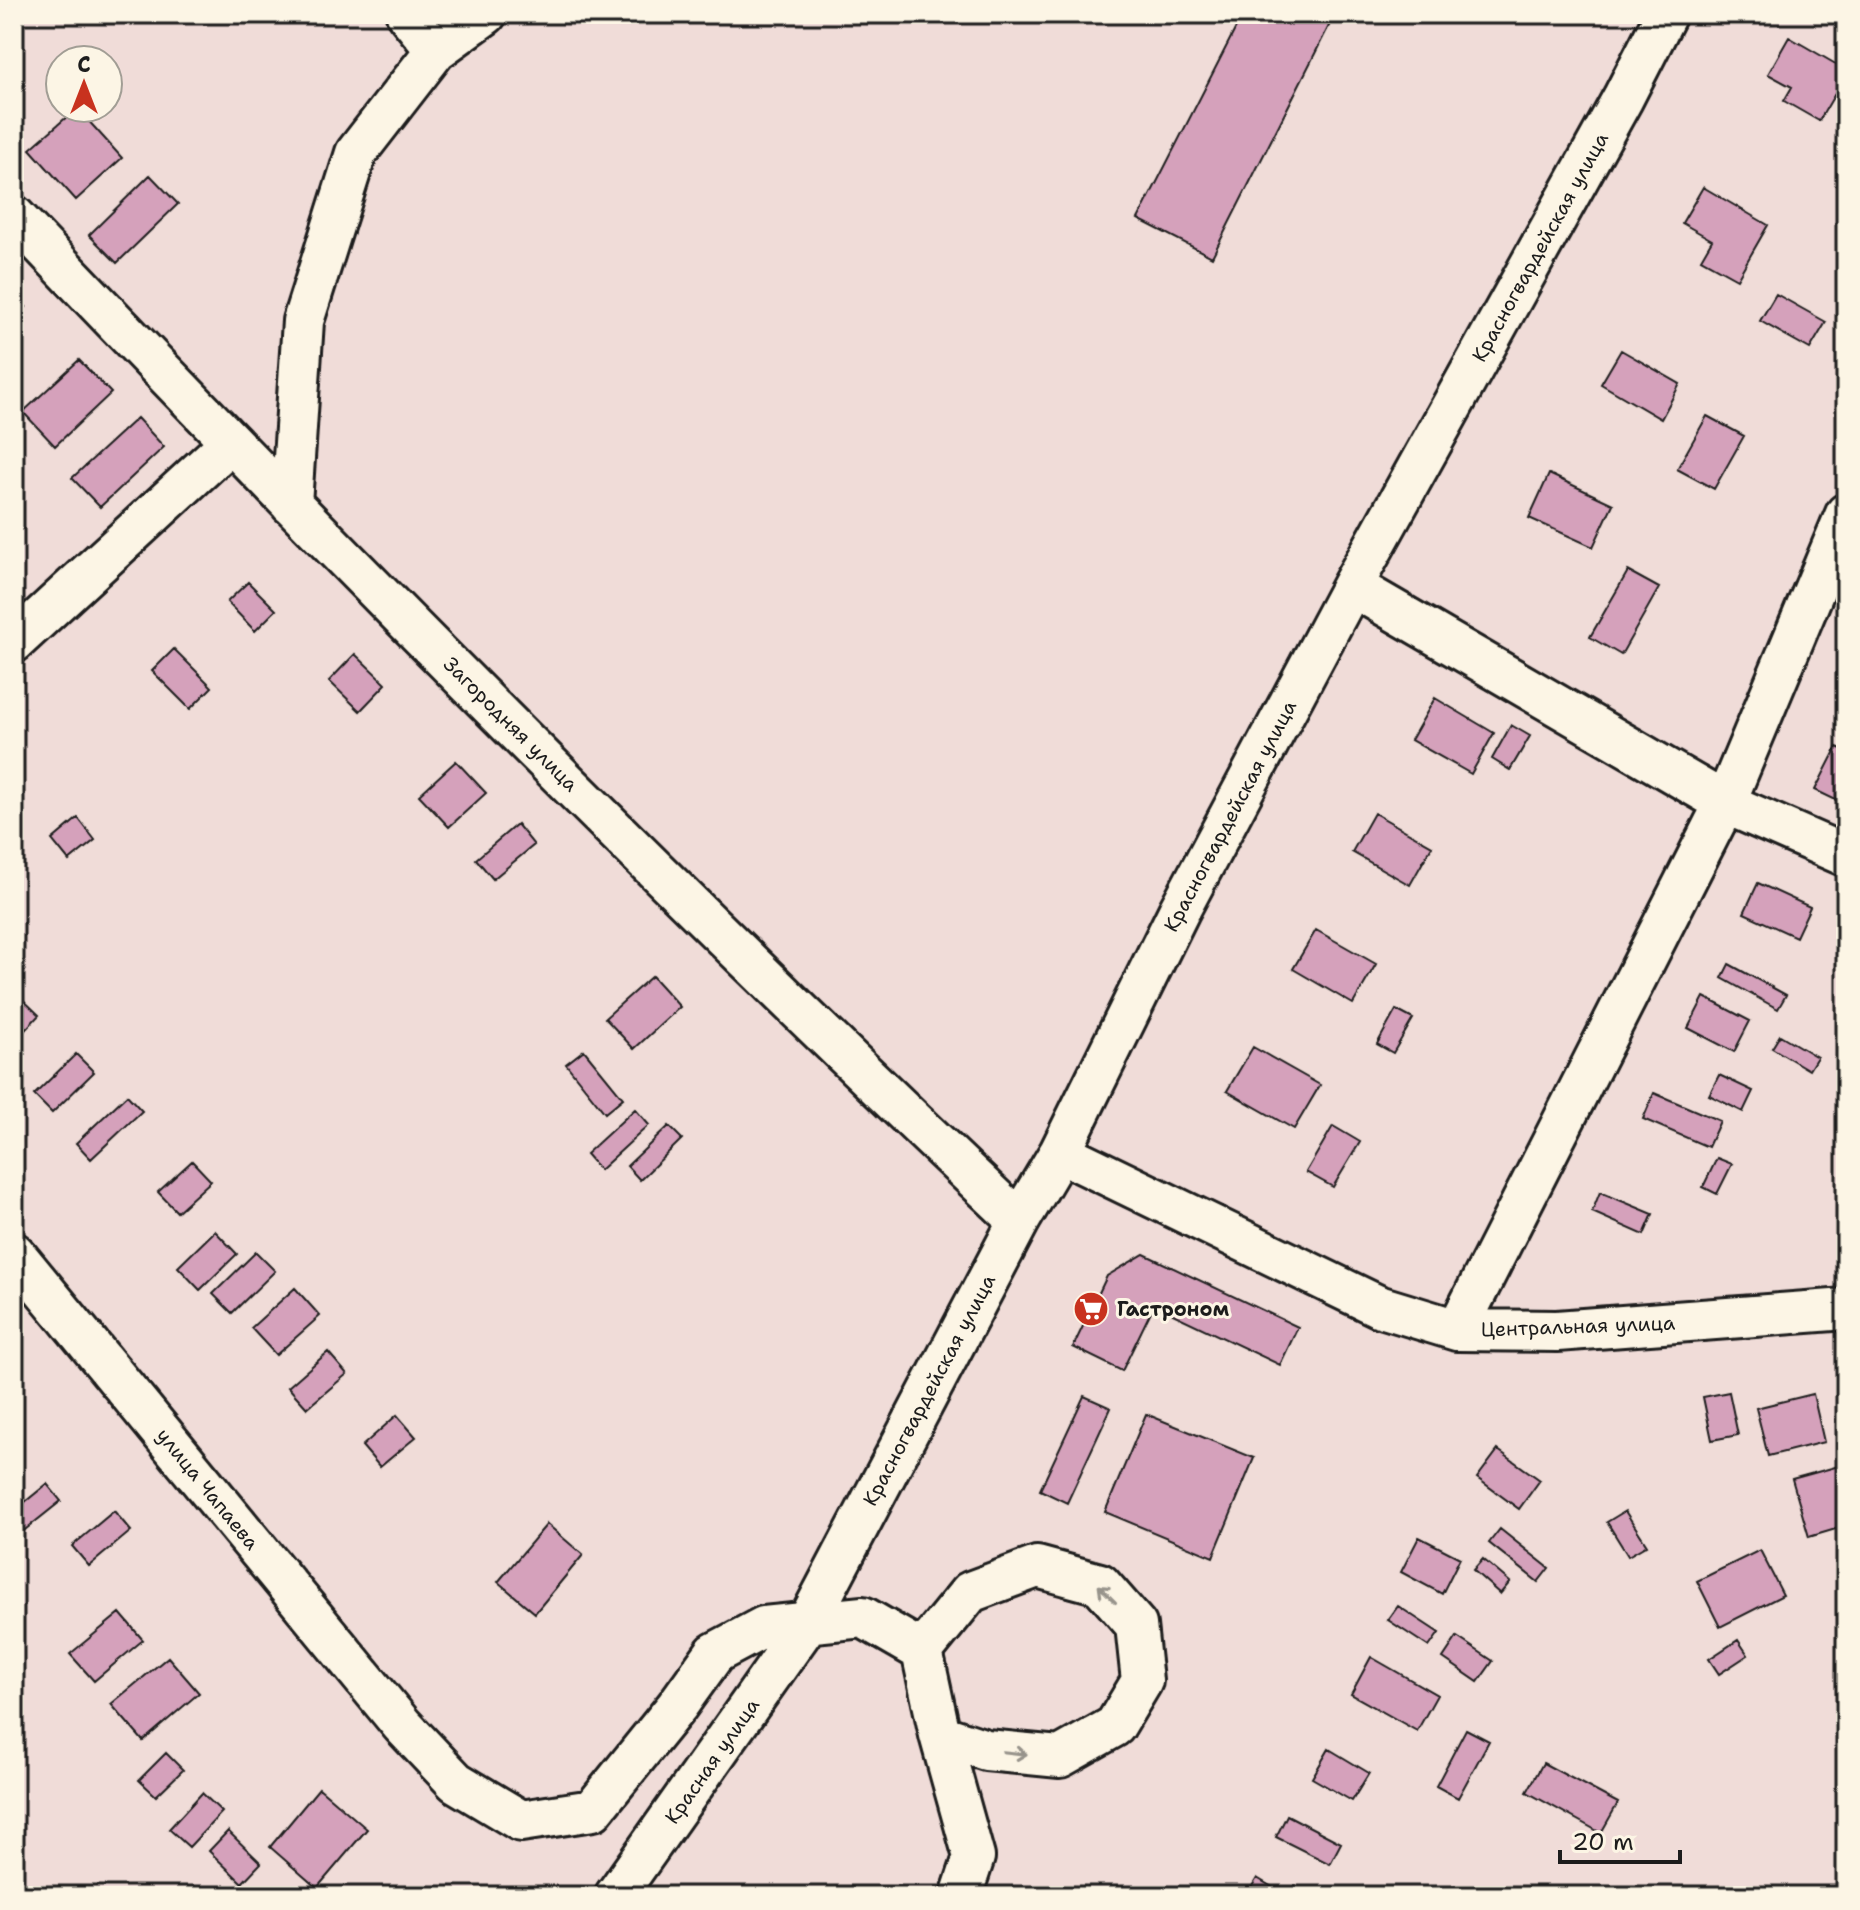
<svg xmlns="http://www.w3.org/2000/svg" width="1860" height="1910" font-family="'Shantell Sans',sans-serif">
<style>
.building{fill:#d5a1bb;stroke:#1c1c1c;stroke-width:2}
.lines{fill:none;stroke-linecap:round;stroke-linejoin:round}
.minor-casing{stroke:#1c1c1c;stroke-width:46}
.minor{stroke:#fcf5e5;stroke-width:40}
.oneway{stroke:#97938b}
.labels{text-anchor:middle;stroke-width:6;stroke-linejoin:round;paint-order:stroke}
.street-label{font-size:20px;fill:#1c1c1c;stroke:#fcf5e5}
.poi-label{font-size:20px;font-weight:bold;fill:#1c1c1c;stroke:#fcf5e5;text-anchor:start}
</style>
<rect width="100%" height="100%" fill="#f0dcd8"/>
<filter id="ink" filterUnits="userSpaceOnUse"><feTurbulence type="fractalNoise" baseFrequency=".0125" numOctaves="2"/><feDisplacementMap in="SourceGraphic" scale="16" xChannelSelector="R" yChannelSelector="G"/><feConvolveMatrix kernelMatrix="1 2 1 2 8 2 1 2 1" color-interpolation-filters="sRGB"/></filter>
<g filter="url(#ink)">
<path class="building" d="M1243 14H1335L1212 257 1138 219Z
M1789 37 1846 70V75L1819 121 1784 101 1792 87 1768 74Z
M77 108 122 158 76 200 30 149Z
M150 175 178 204 117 263 89 235Z
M1703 187 1768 225 1737 279 1701 259 1712 240 1682 223Z
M1776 294 1826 322 1810 349 1760 321Z
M14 295 26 307 14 318Z
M1621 350 1680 384 1661 419 1601 384Z
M79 360 111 393 55 446 23 412Z
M1707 416 1744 436 1714 489 1677 469Z
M137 418 164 447 100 507 72 478Z
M1549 474 1613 504 1593 547 1529 518Z
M1628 571 1659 588 1621 655 1590 637Z
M248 582 276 610 255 631 227 602Z
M174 649 212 687 190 709 152 671Z
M355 654 386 684 360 711 329 681Z
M1435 698 1494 733 1471 774 1411 740Z
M1511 725 1530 736 1510 770 1492 759Z
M1837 747 1846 751V805L1815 790Z
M456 761 486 793 449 827 419 795Z
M1374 813 1432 846 1410 885 1352 852Z
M78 818 95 840 69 861 52 840Z
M517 824 534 845 493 879 476 859Z
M1758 883 1810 907 1796 937 1744 913Z
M1316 930 1376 964 1353 1004 1293 969Z
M1729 964 1786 995 1778 1009 1722 978Z
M652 976 680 1007 634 1049 605 1018Z
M14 991 39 1015 14 1042Z
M1704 997 1750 1021 1734 1052 1688 1028Z
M1396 1010 1413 1019 1393 1053 1377 1044Z
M1780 1035 1817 1057 1809 1070 1772 1048Z
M1253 1047 1320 1085 1294 1129 1227 1091Z
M584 1050 623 1098 605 1113 566 1064Z
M76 1054 94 1072 52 1113 34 1095Z
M1719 1075 1753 1091 1743 1112 1709 1095Z
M1654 1093 1720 1121 1708 1147 1643 1119Z
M127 1095 142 1111 91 1159 76 1143Z
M635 1109 649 1125 600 1170 586 1154Z
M669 1126 682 1139 640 1180 627 1166Z
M1333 1126 1360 1142 1333 1187 1306 1172Z
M1717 1158 1732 1164 1717 1194 1703 1187Z
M192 1161 211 1181 177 1212 158 1192Z
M1600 1192 1653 1214 1644 1235 1592 1212Z
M215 1231 237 1254 200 1290 178 1267Z
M256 1252 275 1271 232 1313 213 1294Z
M1144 1254 1298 1327 1280 1365 1154 1305 1122 1371 1073 1347 1107 1276Z
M295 1288 320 1316 276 1355 251 1328Z
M328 1352 347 1374 307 1408 288 1387Z
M1729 1392 1738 1435 1712 1440 1703 1397Z
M1813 1394 1824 1442 1768 1456 1756 1408Z
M1084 1396 1111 1408 1067 1503 1040 1490Z
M1146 1414 1254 1458 1213 1557 1105 1512Z
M397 1415 416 1437 380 1467 362 1446Z
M1498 1450 1540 1480 1519 1509 1477 1478Z
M1839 1466 1846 1490V1526L1809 1537 1792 1479Z
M47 1484 61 1501 16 1537 14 1511Z
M114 1511 131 1531 89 1566 72 1546Z
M1625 1511 1647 1545 1628 1556 1607 1522Z
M547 1524 583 1555 535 1613 498 1582Z
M1500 1529 1549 1568 1538 1582 1489 1543Z
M1419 1537 1460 1558 1442 1594 1401 1572Z
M1760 1550 1783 1595 1720 1627 1697 1581Z
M1483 1559 1510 1582 1500 1594 1473 1570Z
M1398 1606 1439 1633 1429 1647 1388 1620Z
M120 1613 143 1640 94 1681 70 1654Z
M1457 1637 1493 1661 1478 1682 1443 1658Z
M1738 1640 1748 1655 1719 1674 1709 1659Z
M168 1657 199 1693 143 1741 111 1704Z
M1371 1657 1437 1695 1417 1731 1351 1694Z
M1466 1729 1489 1741 1458 1798 1436 1786Z
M1329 1749 1369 1773 1352 1801 1312 1778Z
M166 1753 183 1770 156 1796 139 1780Z
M1543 1763 1618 1803 1601 1833 1527 1792Z
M319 1788 367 1829 317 1888 270 1847Z
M202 1793 222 1812 189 1847 169 1829Z
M1287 1815 1341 1843 1330 1864 1276 1837Z
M228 1831 261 1863 242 1883 209 1851Z
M1257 1878 1287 1896H1246Z"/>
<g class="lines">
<defs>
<path id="minor" d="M436 50 486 14
M14 216C340 559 675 896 1019 1221
M291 504 303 321 356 153 436 50 407 14
M1352 586 1725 803 1846 856
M14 642 230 443
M1060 1152 1378 1306 1457 1330 1557 1331 1846 1309
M14 1253 402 1725 456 1782 521 1821 593 1810 677 1706 715 1653 764 1627 863 1617 922 1651 940 1735 974 1857 961 1896
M1457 1330 1725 803 1846 514
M922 1651 970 1592 1037 1567 1100 1584 1136 1625 1142 1681 1115 1726 1060 1757 986 1750 940 1735
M615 1896 807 1624 1019 1221 1060 1152 1179 911 1352 586 1623 98 1666 14"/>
</defs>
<use href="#minor" class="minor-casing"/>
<use href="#minor" class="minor"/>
</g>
<defs><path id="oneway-shaft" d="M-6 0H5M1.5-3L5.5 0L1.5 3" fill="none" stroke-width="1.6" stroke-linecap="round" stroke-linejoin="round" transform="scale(2)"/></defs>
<g class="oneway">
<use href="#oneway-shaft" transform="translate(1107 1594) rotate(-135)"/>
<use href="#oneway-shaft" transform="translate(1015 1753) rotate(6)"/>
</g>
</g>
<defs>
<symbol id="supermarket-disc" viewBox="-11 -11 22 22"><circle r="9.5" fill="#c8321e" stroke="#fcf5e5"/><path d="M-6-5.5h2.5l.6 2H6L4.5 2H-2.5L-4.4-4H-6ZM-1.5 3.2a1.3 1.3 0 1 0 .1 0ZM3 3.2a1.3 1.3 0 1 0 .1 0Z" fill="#fff"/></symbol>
</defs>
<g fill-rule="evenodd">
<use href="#supermarket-disc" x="1071" y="1289" width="40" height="40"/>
</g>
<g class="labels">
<g class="street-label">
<text transform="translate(1540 247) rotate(-61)" y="7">Красногвардейская улица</text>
<text transform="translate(511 724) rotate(45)" y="7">Загородняя улица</text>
<text transform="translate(1230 816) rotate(-62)" y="7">Красногвардейская улица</text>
<text transform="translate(1578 1326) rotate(-2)" y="7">Центральная улица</text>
<text transform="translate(929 1390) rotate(-62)" y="7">Красногвардейская улица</text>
<text transform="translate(208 1489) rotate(51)" y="7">улица Чапаева</text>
<text transform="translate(712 1761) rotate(-55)" y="7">Красная улица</text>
</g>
<g class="poi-label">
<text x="1117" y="1316">Гастроном</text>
</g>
</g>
<rect width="1860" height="1910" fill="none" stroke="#fcf5e5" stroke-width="48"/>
<rect x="24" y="24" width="1812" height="1862" fill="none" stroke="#1c1c1c" stroke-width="3" filter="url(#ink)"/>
<g transform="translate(84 84)"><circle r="38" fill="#fcf5e5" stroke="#a29e95" stroke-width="2"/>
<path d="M0-6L14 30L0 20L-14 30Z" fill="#c8321e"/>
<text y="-12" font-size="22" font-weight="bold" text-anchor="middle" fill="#1c1c1c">С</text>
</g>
<path d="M1560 1850v12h120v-12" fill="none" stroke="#1c1c1c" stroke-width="4"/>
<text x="1572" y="1850" font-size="24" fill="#1c1c1c" stroke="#fcf5e5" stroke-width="6" paint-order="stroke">20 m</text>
</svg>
